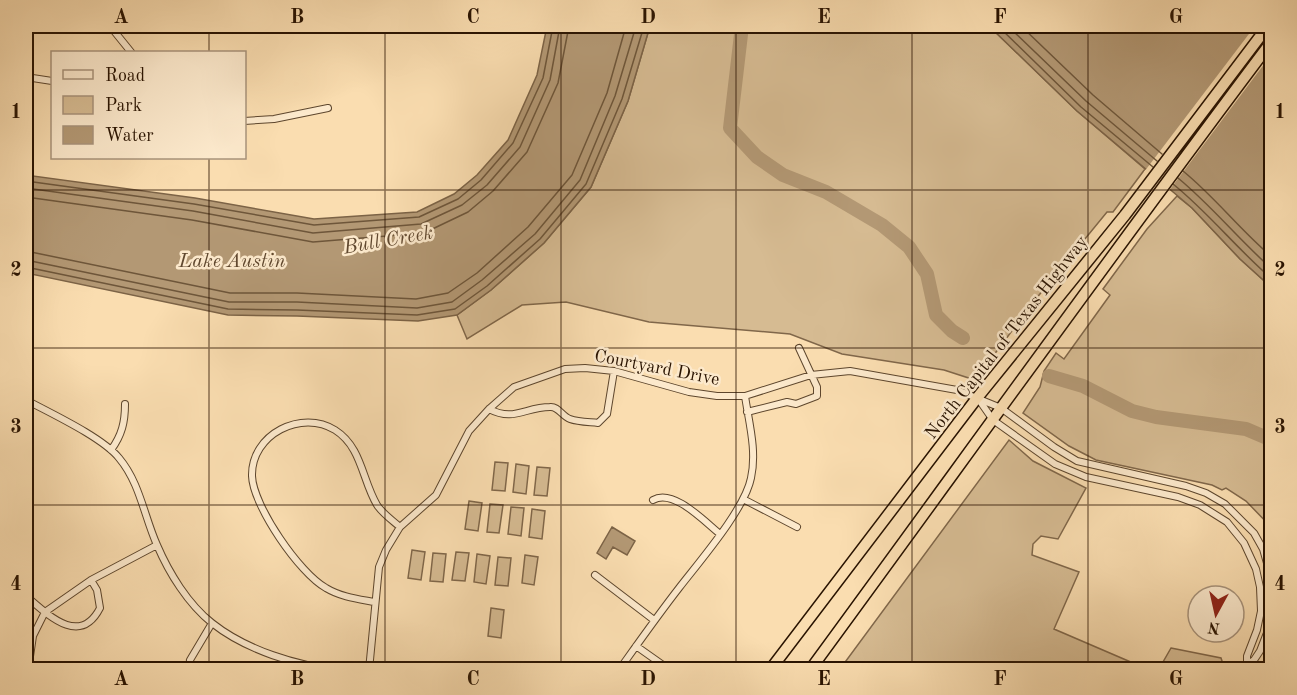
<svg xmlns="http://www.w3.org/2000/svg" width="1297" height="695" font-family="'Old Standard TT',serif">
<style>
.green{fill:#d6bb92;stroke:#80674a;stroke-width:1.5}
.water{fill:#b39874;stroke:#7c6346;stroke-width:1.5}
.pier{fill:#faddb0}
.lines{fill:none;stroke-linecap:round;stroke-linejoin:round}
.shore{stroke:#6e563a;stroke-width:1.5}
.river{stroke:#b39874;stroke-width:14}
.minor-casing{stroke:#5d462d;stroke-width:8}
.trunk-casing{stroke:#291301;stroke-width:13}
.minor{stroke:#fce9cc;stroke-width:6}
.trunk{stroke:#faddb0;stroke-width:10}
.grid{fill:none;stroke:#291301;stroke-width:1.5;stroke-opacity:0.55}
.labels{text-anchor:middle;stroke-width:5;stroke-linejoin:round;paint-order:stroke}
.street-label{font-size:18px;fill:#291301;stroke:#fce9cc}
.water-label{font-size:20px;font-style:italic;fill:#60482f;stroke:#fce9cc}
.neatline{fill:none;stroke:#291301;stroke-width:2}
.grid-label{font-size:20px;text-anchor:middle;font-weight:bold;fill:#291301}
</style>
<rect width="100%" height="100%" fill="#faddb0"/>
<filter id="stains"><feTurbulence type="fractalNoise" baseFrequency=".00333" numOctaves="4"/><feColorMatrix values="0 0 0 0 .2 0 0 0 0 .09 0 0 0 0 .02 0 0 0 .5 -.17"/></filter>
<radialGradient id="worn" r=".72"><stop offset=".6" stop-color="#630" stop-opacity="0"/><stop offset="1" stop-color="#630" stop-opacity=".3"/></radialGradient>
<path class="green" d="M650 26H989L1077 111 1145 169 1113 212H1107L1035 300 975 380 944 370 842 354 790 334 649 322 566 302 522 305 467 339 457 315 491 290 544 243 591 187 628 101Z
M1177 196 1192 208 1240 259 1271 287V527L1246 501 1226 488 1222 490 1212 485 1096 460 1069 446 1023 413 1040 387 1044 371 1056 353 1064 359 1110 295 1103 289 1147 229Z
M1009 440 1033 461 1086 488 1058 539 1041 536 1033 544 1032 555 1079 572 1054 629 1147 669H840Z
M495 462 508 463 505 491 492 490Z
M516 464 529 466 526 494 513 492Z
M537 467 550 468 547 496 534 495Z
M469 501 482 503 478 531 465 529Z
M490 504 503 505 499 533 487 532Z
M511 507 524 508 521 536 508 534Z
M532 509 545 511 542 539 529 537Z
M412 550 425 552 421 580 408 578Z
M456 552 469 553 465 581 452 580Z
M433 553 446 554 443 582 430 581Z
M477 554 490 556 486 584 474 582Z
M525 555 538 557 534 585 522 583Z
M498 557 511 558 508 586 495 585Z
M491 608 504 610 501 638 488 636Z
M1171 648 1221 658 1224 667 1221 670 1159 669Z"/>
<path class="water" d="M547 26H650L628 101 591 187 544 243 491 290 457 315 418 321 297 316 228 315 26 273V175L195 198 314 219 417 212 454 194 477 175 508 140 537 75Z
M989 26H1271V287L1240 259 1192 208 1077 111Z
M612 527 635 541 627 555 613 547 606 559 597 553Z"/>
<path class="pier" d="M1255 26H1271V55L1168 192 1144 172Z"/>
<g class="lines">
<path class="shore" d="M998 26 1081 107 1153 167
M1008 26 1086 101 1157 161
M1021 26 1093 95 1162 154
M1183 171C1215 197 1240 230 1272 257
M1178 178C1212 206 1239 240 1272 269
M26 181 194 204 314 225 419 217 458 199 481 180 513 143 543 78 553 26
M1173 184C1209 213 1237 249 1272 279
M26 188 193 211 313 233 421 224 462 205 487 185 520 147 550 80 560 26
M26 197 192 220 313 242 424 233 468 212 493 191 527 152 558 83 569 26
M26 251 230 293H297L416 299 448 293 477 273 528 227 572 175 607 93 626 26
M26 260 229 302H297L417 308 452 302 482 280 535 234 580 180 615 96 636 26
M26 267 228 309 297 310 417 315 455 309 487 286 540 239 586 184 622 99 644 26"/>
<path class="river" d="M742 26 730 128 757 157 783 175 826 192 882 225 909 247 927 274 936 315 952 331 963 338
M1049 376 1083 386 1132 411 1156 417 1246 429 1272 440"/>
<defs>
<path id="minor" d="M110 26 131 52
M26 77 52 81
M244 121 274 119 328 108
M26 400C50 413 102 437 119 458 140 483 144 516 157 545 169 573 188 604 212 623 246 650 297 666 339 670
M979 400 993 420 1055 464 1086 477 1178 497 1200 505 1227 522 1244 543 1256 569 1260 587 1261 611 1257 630 1247 656V664
M489 409C514 422 525 407 550 407 558 406 562 416 570 419 578 422 589 422 598 423L607 414 614 371
M747 412 787 402 796 404 817 396V387L799 348
M111 450C122 435 125 422 125 404
M743 499 797 527
M653 500C673 488 704 521 720 534
M595 575 654 620
M26 596C48 615 80 647 100 608L97 590 91 580
M374 602C358 599 341 597 326 588 300 574 253 506 252 476 251 434 302 409 335 430 362 447 362 480 377 505 382 513 393 521 400 527
M636 646 670 670
M190 660 212 623
M28 670 33 636 45 612 91 580 157 545
M369 670 379 567 386 550 400 527 436 495 469 431 489 409 514 387 565 369 585 368 614 371 689 392 717 396H745L811 375 850 371 957 390 1001 408 1054 447 1077 461 1186 486 1206 493 1225 504 1254 533 1263 549 1272 581
M619 670C639 642 658 615 679 588 699 562 745 509 751 478 757 451 749 423 745 396
M1240 670 1254 660 1260 651 1272 620"/>
<path id="trunk" d="M770 670 977 398 1125 215 1268 26
M810 670C964 460 1115 249 1272 41"/>
</defs>
<use href="#minor" class="minor-casing"/>
<use href="#trunk" class="trunk-casing"/>
<use href="#minor" class="minor"/>
<use href="#trunk" class="trunk"/>
</g>
<path class="grid" d="M209 26V52M385 26V670M561 26V670M736 26V670M912 26V670M1088 26V670M209 158V670M26 190H1272M26 348H1272M26 505H1272"/>
<g class="labels">
<g class="street-label">
<text transform="translate(1006 337) rotate(-52)" y="6">North Capital of Texas Highway</text>
<text transform="translate(657 367) rotate(11)" y="6">Courtyard Drive</text>
</g>
<g class="water-label">
<text transform="translate(388 239) rotate(-10)" y="7">Bull Creek</text>
<text x="232" y="267">Lake Austin</text>
</g>
</g>
<rect width="1297" height="695" fill="none" stroke="#faddb0" stroke-width="66"/>
<rect x="51" y="51" width="195" height="108" fill="#fce9cc" stroke="#a8937b" stroke-width="1.5"/>
<rect x="63" y="70" width="30" height="9" fill="#fce9cc" stroke="#a8937b" stroke-width="1.5"/>
<text x="105" y="81" font-size="18" fill="#291301">Road</text>
<rect x="63" y="96" width="30" height="18" fill="#d6bb92" stroke="#a8937b" stroke-width="1.5"/>
<text x="105" y="111" font-size="18" fill="#291301">Park</text>
<rect x="63" y="126" width="30" height="18" fill="#b39874" stroke="#a8937b" stroke-width="1.5"/>
<text x="105" y="141" font-size="18" fill="#291301">Water</text>
<g transform="translate(1216 614) rotate(188)"><circle r="28" fill="#fce9cc" stroke="#a8937b" stroke-width="1.5"/>
<path d="M0-4.5L10 22L0 15L-10 22Z" fill="#8f2418"/>
<text y="-9" font-size="16" font-weight="bold" text-anchor="middle" fill="#291301">N</text>
</g>
<rect x="33" y="33" width="1231" height="629" class="neatline"/>
<g class="grid-label">
<text x="121" y="23">A</text>
<text x="297" y="23">B</text>
<text x="473" y="23">C</text>
<text x="648" y="23">D</text>
<text x="824" y="23">E</text>
<text x="1000" y="23">F</text>
<text x="1176" y="23">G</text>
<text x="16" y="118">1</text>
<text x="1280" y="118">1</text>
<text x="16" y="276">2</text>
<text x="1280" y="276">2</text>
<text x="16" y="433">3</text>
<text x="1280" y="433">3</text>
<text x="16" y="590">4</text>
<text x="1280" y="590">4</text>
<text x="121" y="685">A</text>
<text x="297" y="685">B</text>
<text x="473" y="685">C</text>
<text x="648" y="685">D</text>
<text x="824" y="685">E</text>
<text x="1000" y="685">F</text>
<text x="1176" y="685">G</text>
</g>
<rect width="100%" height="100%" filter="url(#stains)"/>
<rect width="100%" height="100%" fill="url(#worn)"/>
</svg>
